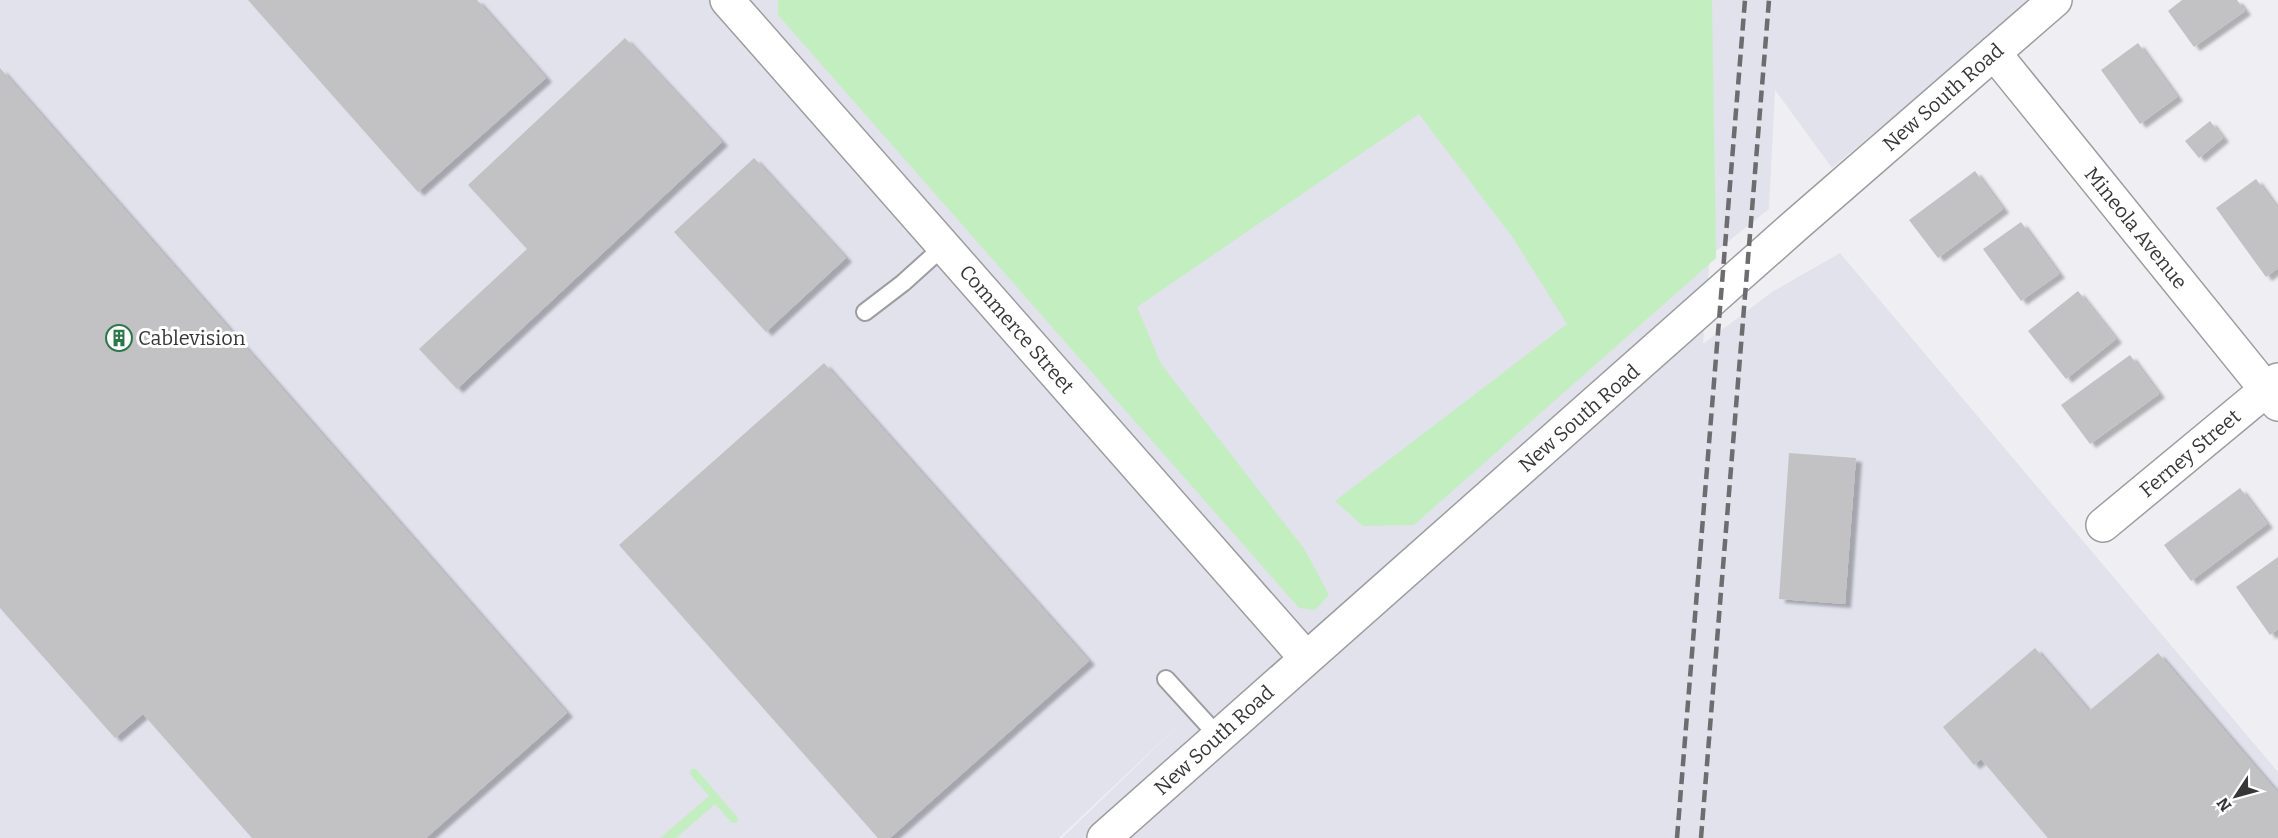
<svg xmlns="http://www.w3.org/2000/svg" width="2278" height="838" font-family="Bitter,serif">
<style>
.built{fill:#e1e2ec}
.green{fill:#c3eebf}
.building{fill:#c2c2c5;filter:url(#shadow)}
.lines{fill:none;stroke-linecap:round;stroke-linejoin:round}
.lane-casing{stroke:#9d9da0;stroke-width:20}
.street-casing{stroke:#9d9da0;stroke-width:36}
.secondary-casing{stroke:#9d9da0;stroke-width:36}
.lane{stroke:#fff;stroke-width:16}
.street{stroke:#fff;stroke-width:33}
.secondary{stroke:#fff;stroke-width:33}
.rail{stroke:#6d6d6f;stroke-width:4.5;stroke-dasharray:12 6;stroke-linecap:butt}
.labels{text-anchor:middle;stroke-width:6;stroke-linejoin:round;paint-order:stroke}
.street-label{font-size:20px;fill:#373738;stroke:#fff}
.poi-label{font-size:20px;fill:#373738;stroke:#fff;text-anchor:start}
</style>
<defs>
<filter id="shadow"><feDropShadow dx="6" dy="4" stdDeviation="1.5" flood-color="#0004"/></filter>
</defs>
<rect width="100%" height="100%" fill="#efeff3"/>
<path class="built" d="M0 0H2032L1832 168 1775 90 1769 209 1710 256 1703 344 1772 292 1840 253 2278 772V838H1062L1185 719 1059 838H0Z"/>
<path class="green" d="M778 0H1712L1716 258 1414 525 1363 526 1335 501 1567 324 1513 238 1419 114 1137 307 1161 364 1305 550 1329 595 1315 610 1299 608 778 15Z
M691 769H696L738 818 737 823H732L715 804 676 838H660L709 796 690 774Z"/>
<path class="building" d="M248 0H477L546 78 418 192Z
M2182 0H2237L2245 11 2194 47 2168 11Z
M625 38 722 142 457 389 419 349 527 249 468 185Z
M2138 43 2177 97 2140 124 2101 70Z
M0 68 567 713 426 838H252L143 714 115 738 0 608Z
M2210 121 2223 138 2199 158 2185 141Z
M754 158 846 258 766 332 674 232Z
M1975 171 2003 209 1938 258 1909 220Z
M2256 179 2278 209V268L2266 277 2216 208Z
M2021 222 2059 274 2021 301 1983 249Z
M2078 291 2116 339 2066 379 2028 331Z
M2130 355 2159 394 2090 444 2061 405Z
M824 363 1089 661 890 838H878L619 545Z
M1789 453 1856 458 1845 604 1779 599Z
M2240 488 2267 524 2191 581 2164 545Z
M2278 557V629L2270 635 2236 587Z
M2035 648 2089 711 2158 653 2278 793V838H2048L1981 759 1974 765 1943 727Z"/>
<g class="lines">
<defs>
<path id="lane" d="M865 312 903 283 944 246
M1166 679 1218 736"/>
<path id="street" d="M727 0 1306 658
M1994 53 2278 404
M2103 525 2278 380"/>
<path id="secondary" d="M1104 838 1797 224 2055 0"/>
</defs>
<use href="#lane" class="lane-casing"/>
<use href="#street" class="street-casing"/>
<use href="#secondary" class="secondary-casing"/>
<use href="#lane" class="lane"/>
<use href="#street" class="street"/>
<use href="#secondary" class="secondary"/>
<path class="rail" d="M1677 838 1745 0
M1701 838 1769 0"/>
</g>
<defs>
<symbol id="building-ring" viewBox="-11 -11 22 22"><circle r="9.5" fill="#fff" stroke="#2a7848" stroke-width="1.5"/><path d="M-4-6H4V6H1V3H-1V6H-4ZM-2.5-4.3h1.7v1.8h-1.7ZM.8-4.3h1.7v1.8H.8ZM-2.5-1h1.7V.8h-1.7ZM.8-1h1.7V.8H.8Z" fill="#2a7848"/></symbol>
</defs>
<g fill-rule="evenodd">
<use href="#building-ring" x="104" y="323" width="30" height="30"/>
</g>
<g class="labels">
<g class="street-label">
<text transform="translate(1943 97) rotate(-41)" y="7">New South Road</text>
<text transform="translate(2136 228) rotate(51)" y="7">Mineola Avenue</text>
<text transform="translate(1017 329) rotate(49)" y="7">Commerce Street</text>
<text transform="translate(1579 418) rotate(-41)" y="7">New South Road</text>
<text transform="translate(2190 453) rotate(-40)" y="7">Ferney Street</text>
<text transform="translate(1214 740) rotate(-42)" y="7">New South Road</text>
</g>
<g class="poi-label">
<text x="138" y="345">Cablevision</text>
</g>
</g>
<g transform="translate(2236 796) rotate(234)" stroke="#ffffff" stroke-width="4.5" paint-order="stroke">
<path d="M0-4.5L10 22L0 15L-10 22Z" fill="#373738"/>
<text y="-9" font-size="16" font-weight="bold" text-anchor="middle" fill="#373738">N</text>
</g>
</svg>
